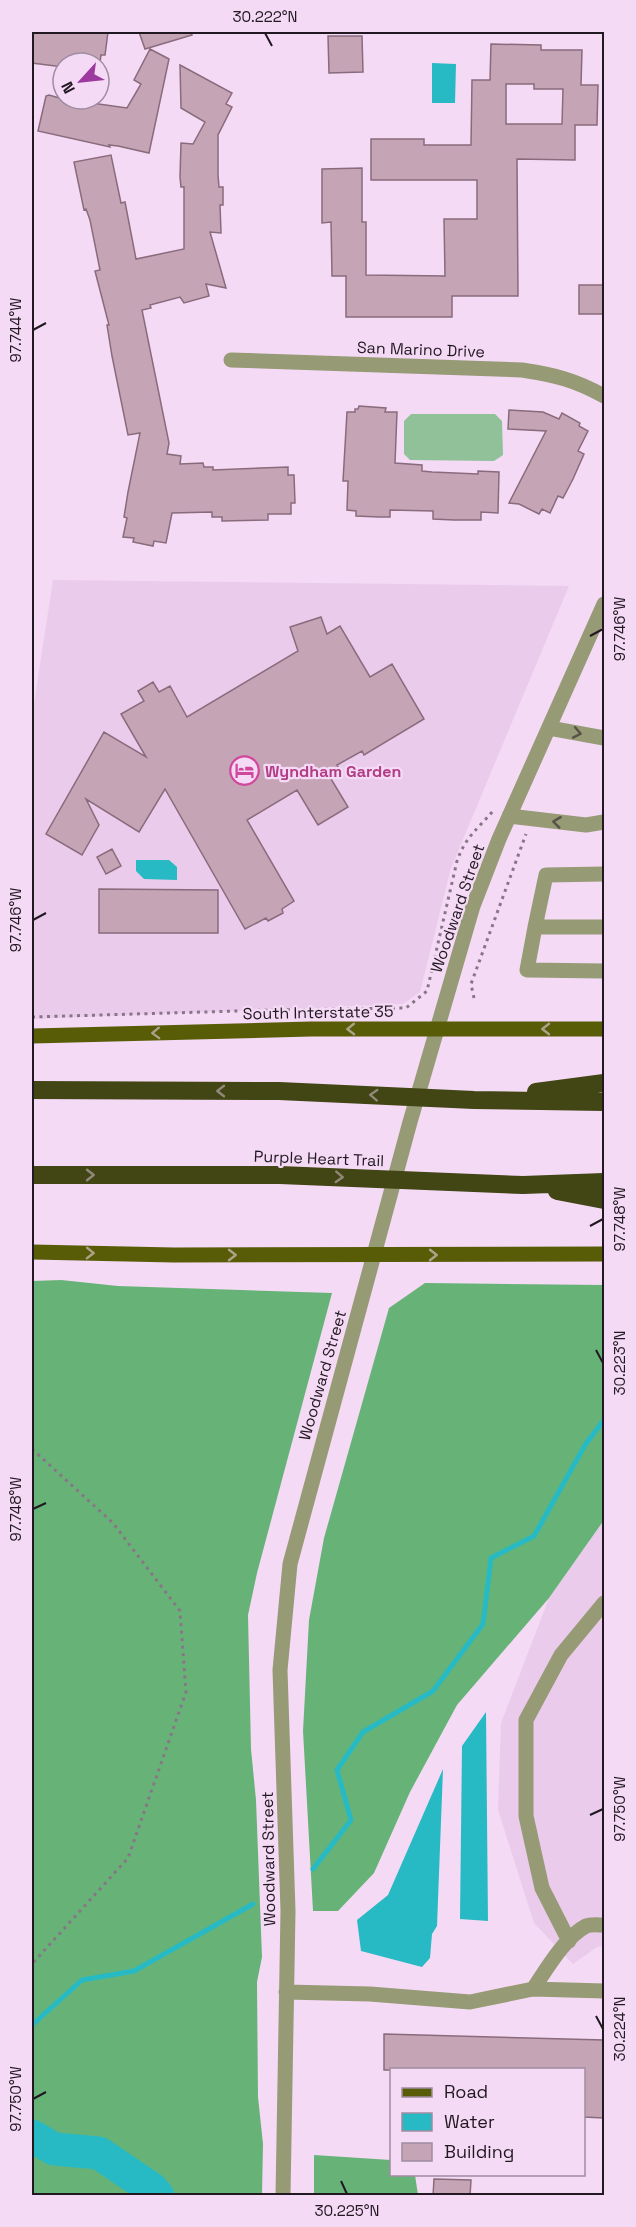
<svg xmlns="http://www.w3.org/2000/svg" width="636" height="2227" font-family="'Space Grotesk',sans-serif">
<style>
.built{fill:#eacbec}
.green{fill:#90c198}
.forest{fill:#67b377}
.water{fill:#27bac4}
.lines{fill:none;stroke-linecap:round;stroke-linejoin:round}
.stream{stroke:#27bac4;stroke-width:5}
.river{stroke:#27bac4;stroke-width:33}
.building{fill:#c5a4b6;stroke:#896b7c;stroke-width:1.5;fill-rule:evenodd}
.path{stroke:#887688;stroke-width:3;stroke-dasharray:3 4.5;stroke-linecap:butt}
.minor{stroke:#969a75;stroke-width:15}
.major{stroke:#595c07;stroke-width:15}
.highway{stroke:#424514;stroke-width:18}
.oneway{stroke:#565247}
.oneway2{stroke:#aea18a}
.oneway3{stroke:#928879}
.ticks{fill:none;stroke:#221822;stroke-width:2}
.labels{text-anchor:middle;stroke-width:4.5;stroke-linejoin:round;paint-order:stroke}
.street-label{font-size:16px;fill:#221822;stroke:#f4daf5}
.hotel-label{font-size:16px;font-weight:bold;fill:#b23c85;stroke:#f4daf5;text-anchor:start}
.neatline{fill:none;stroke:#221822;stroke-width:2}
.ticks-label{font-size:15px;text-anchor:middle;fill:#221822}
</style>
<rect width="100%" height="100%" fill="#f4daf5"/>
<path class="built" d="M53 580 569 586 451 868 420 992 403 1004 32 1019V716Z
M604 1520V1946L597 1947 573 1964 534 1923 498 1810 501 1723 549 1598Z"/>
<path class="green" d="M411 414H495L502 421 503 455 494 461 410 460 404 454V421Z"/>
<path class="forest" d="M61 1280 118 1286 332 1293 257 1573 248 1615 251 1749 256 1800 262 1957 257 1982 258 2097 263 2144 262 2195H32V1281Z
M425 1283 604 1285V1520L549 1598 457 1705 410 1792 374 1873 338 1911H313L303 1731 309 1620 324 1538 389 1308Z
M314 2155 391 2160 392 2174 415 2175 418 2195H314Z"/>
<path class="water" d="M432 63 456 64 455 103H432Z
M136 860H169L177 867V880L144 879 136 871Z
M486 1712 488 1921 460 1919 462 1746Z
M443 1769 437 1926 432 1934 430 1958 422 1967 361 1951 357 1920 388 1895Z"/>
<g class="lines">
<path class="stream" d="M313 1869 351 1820 337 1770 363 1732 433 1691 483 1624 491 1558 534 1536 585 1445 604 1420
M32 2025 82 1980 134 1971 253 1904"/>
<path class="river" d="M32 2136 54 2149 99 2153 152 2189 158 2196"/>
</g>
<path class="building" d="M32 32H108L105 55H101L100 63H63V67L32 63Z
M139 32H191L192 35 145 49Z
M328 36H362L363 72 329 73Z
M491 44 541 45V50H582L581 85H598L597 125H575V160L517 159 518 296H452V317H346V276H332L331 222 322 223V169L362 168V222H366V275L445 276 444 219H477V180H371V139H424V145H471L472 80H490ZM506 84H534V89H563L562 124H506Z
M150 49 169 59 149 153 118 146 109 145 110 147 38 131 46 96 49 95 63 99 127 108 141 84 134 80Z
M180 65 232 93 226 104 232 107 218 135V175L219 187H223V205H220L221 233 210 232 226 288 206 284 209 296 184 303 180 297 150 305 151 308 142 310 169 443 167 454 181 456 180 464 203 463 204 467H213V470L288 467V475H294L295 503H291V514H268V520L222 521V517H212V512L172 513 166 543 154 541 153 546 133 542 134 538 123 537 127 518 124 517 128 492 140 433 128 435 112 356 107 325H109L95 271 100 270 90 220 86 209 84 210 74 162 111 155 121 203 125 202 136 259 184 249V187H181L180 177 181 143 193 144 205 122 181 108Z
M579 285H604V314H579Z
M359 406 386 408 385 412H397L395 463 422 465V471L432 472 478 474V471L499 472 498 513 481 512V520H454L433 519V511L390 510V517H379L356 516V511L347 510 348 481H343L347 412H355V409H358Z
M509 410 543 412 559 419 562 413 580 423 579 426 588 431 578 451 584 454 573 479 563 498 558 496 550 513 542 509 539 514 519 504 509 503 546 431 508 429Z
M321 617 327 634 340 626 370 677 392 664 424 719 364 755 362 751 337 765 339 768 328 774 348 807 318 825 297 790 247 820 294 901 282 909 283 913 268 921 266 918 245 929 165 789 139 832 86 799 99 825 82 855 46 834 104 732 146 757 121 714 144 701 138 691 153 682 159 692 170 686 187 717 298 651 290 627Z
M112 849 121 866 106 874 97 857Z
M99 889 218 890V933H99Z
M384 2034 604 2040V2118L584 2117V2070H384Z
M434 2179 471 2180 470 2196H433Z"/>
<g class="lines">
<path class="path" d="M474 998 471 984 526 834
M32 1017 272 1010 406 1008 427 991 457 861C466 836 476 831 493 811
M32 1449 113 1523 180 1611 186 1692 128 1858 32 1964"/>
<path class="minor" d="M231 360 522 370C555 375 575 380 604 396
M549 728 604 738
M509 816 586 825 604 822
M535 927 546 875 604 874
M604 927H535L527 970 604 971
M569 1941 542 1888 526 1816V1720L561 1655 604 1603
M533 1989 604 1991
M286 1992 370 1994 470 2002 533 1989C546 1970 565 1937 586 1926 590 1924 599 1925 604 1925
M283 2196 288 1911 280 1670 290 1564 410 1122 473 906 499 839 604 604"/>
<path class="major" d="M32 1036 311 1029H604
M32 1252 174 1255 604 1254"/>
<path class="highway" d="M32 1090 279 1091 474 1100 604 1102
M536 1092 604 1083
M32 1175H280L523 1185 604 1182
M557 1191 604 1200"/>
</g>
<defs><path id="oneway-chevron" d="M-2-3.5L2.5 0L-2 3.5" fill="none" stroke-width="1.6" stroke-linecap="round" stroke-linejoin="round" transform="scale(1.5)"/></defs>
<g class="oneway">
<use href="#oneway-chevron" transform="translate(577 733) rotate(11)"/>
<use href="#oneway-chevron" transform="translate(557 822) rotate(-173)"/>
</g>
<g class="oneway2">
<use href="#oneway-chevron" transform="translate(351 1029) rotate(179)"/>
<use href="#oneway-chevron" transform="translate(546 1029) rotate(-180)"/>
<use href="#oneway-chevron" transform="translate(156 1033) rotate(178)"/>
<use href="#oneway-chevron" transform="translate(90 1253) rotate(1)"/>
<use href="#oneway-chevron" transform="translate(232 1255)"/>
<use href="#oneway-chevron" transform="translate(433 1255)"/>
</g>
<g class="oneway3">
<use href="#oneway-chevron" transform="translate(221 1091) rotate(-180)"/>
<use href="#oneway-chevron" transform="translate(374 1095) rotate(-177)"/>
<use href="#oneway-chevron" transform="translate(90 1175)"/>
<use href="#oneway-chevron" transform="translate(339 1177) rotate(3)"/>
</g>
<path class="ticks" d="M265 33 272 46M33 330 46 323M590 636 603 629M33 920 46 913M590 1226 603 1219M596 1350 603 1363M33 1509 46 1503M590 1815 603 1809M596 2016 603 2029M33 2099 46 2092M341 2181 347 2194"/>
<defs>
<symbol id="hotel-ring" viewBox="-11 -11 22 22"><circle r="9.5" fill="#f4daf5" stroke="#d1479c" stroke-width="1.5"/><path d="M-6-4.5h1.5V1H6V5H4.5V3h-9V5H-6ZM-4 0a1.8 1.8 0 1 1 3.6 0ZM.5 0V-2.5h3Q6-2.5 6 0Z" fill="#d1479c"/></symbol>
</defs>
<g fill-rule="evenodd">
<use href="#hotel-ring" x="228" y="754" width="33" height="33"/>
</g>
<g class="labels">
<g class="street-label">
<text transform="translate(421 349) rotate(2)" y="6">San Marino Drive</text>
<text transform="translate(457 908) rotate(-71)" y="6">Woodward Street</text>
<text transform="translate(318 1012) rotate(-1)" y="6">South Interstate 35</text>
<text transform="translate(319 1158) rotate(2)" y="6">Purple Heart Trail</text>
<text transform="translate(322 1375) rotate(-74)" y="6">Woodward Street</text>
<text transform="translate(268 1859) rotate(-91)" y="6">Woodward Street</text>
</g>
<g class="hotel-label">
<text x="265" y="777">Wyndham Garden</text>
</g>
</g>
<rect width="636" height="2227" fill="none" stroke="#f4daf5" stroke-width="66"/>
<rect x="390" y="2068" width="195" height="108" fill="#f4daf5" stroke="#a08ca1" stroke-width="1.5"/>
<rect x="402" y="2088" width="30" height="9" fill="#595c07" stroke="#a08ca1" stroke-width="1.5"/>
<text x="444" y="2098" font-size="18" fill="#221822">Road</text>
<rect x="402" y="2113" width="30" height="18" fill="#27bac4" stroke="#a08ca1" stroke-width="1.5"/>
<text x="444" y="2128" font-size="18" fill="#221822">Water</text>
<rect x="402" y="2143" width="30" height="18" fill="#c5a4b6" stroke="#a08ca1" stroke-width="1.5"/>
<text x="444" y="2158" font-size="18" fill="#221822">Building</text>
<g transform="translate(81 81) rotate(243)"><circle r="28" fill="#f4daf5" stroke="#a08ca1" stroke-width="1.5"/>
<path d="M0-4.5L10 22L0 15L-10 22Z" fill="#9d3a9f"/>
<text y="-9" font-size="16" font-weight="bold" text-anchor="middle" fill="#221822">N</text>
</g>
<rect x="33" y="33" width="570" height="2161" class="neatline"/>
<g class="ticks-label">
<text x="265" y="22">30.222°N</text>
<text transform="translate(16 330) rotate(-90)" y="5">97.744°W</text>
<text transform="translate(620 629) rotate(-90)" y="5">97.746°W</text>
<text transform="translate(16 920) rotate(-90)" y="5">97.746°W</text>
<text transform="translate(620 1219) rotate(-90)" y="5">97.748°W</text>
<text transform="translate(620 1363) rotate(-90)" y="5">30.223°N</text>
<text transform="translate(16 1509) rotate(-90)" y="5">97.748°W</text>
<text transform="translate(620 1809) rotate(-90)" y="5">97.750°W</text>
<text transform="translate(620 2029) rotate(-90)" y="5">30.224°N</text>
<text transform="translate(16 2099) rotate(-90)" y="5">97.750°W</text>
<text x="347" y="2216">30.225°N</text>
</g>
</svg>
